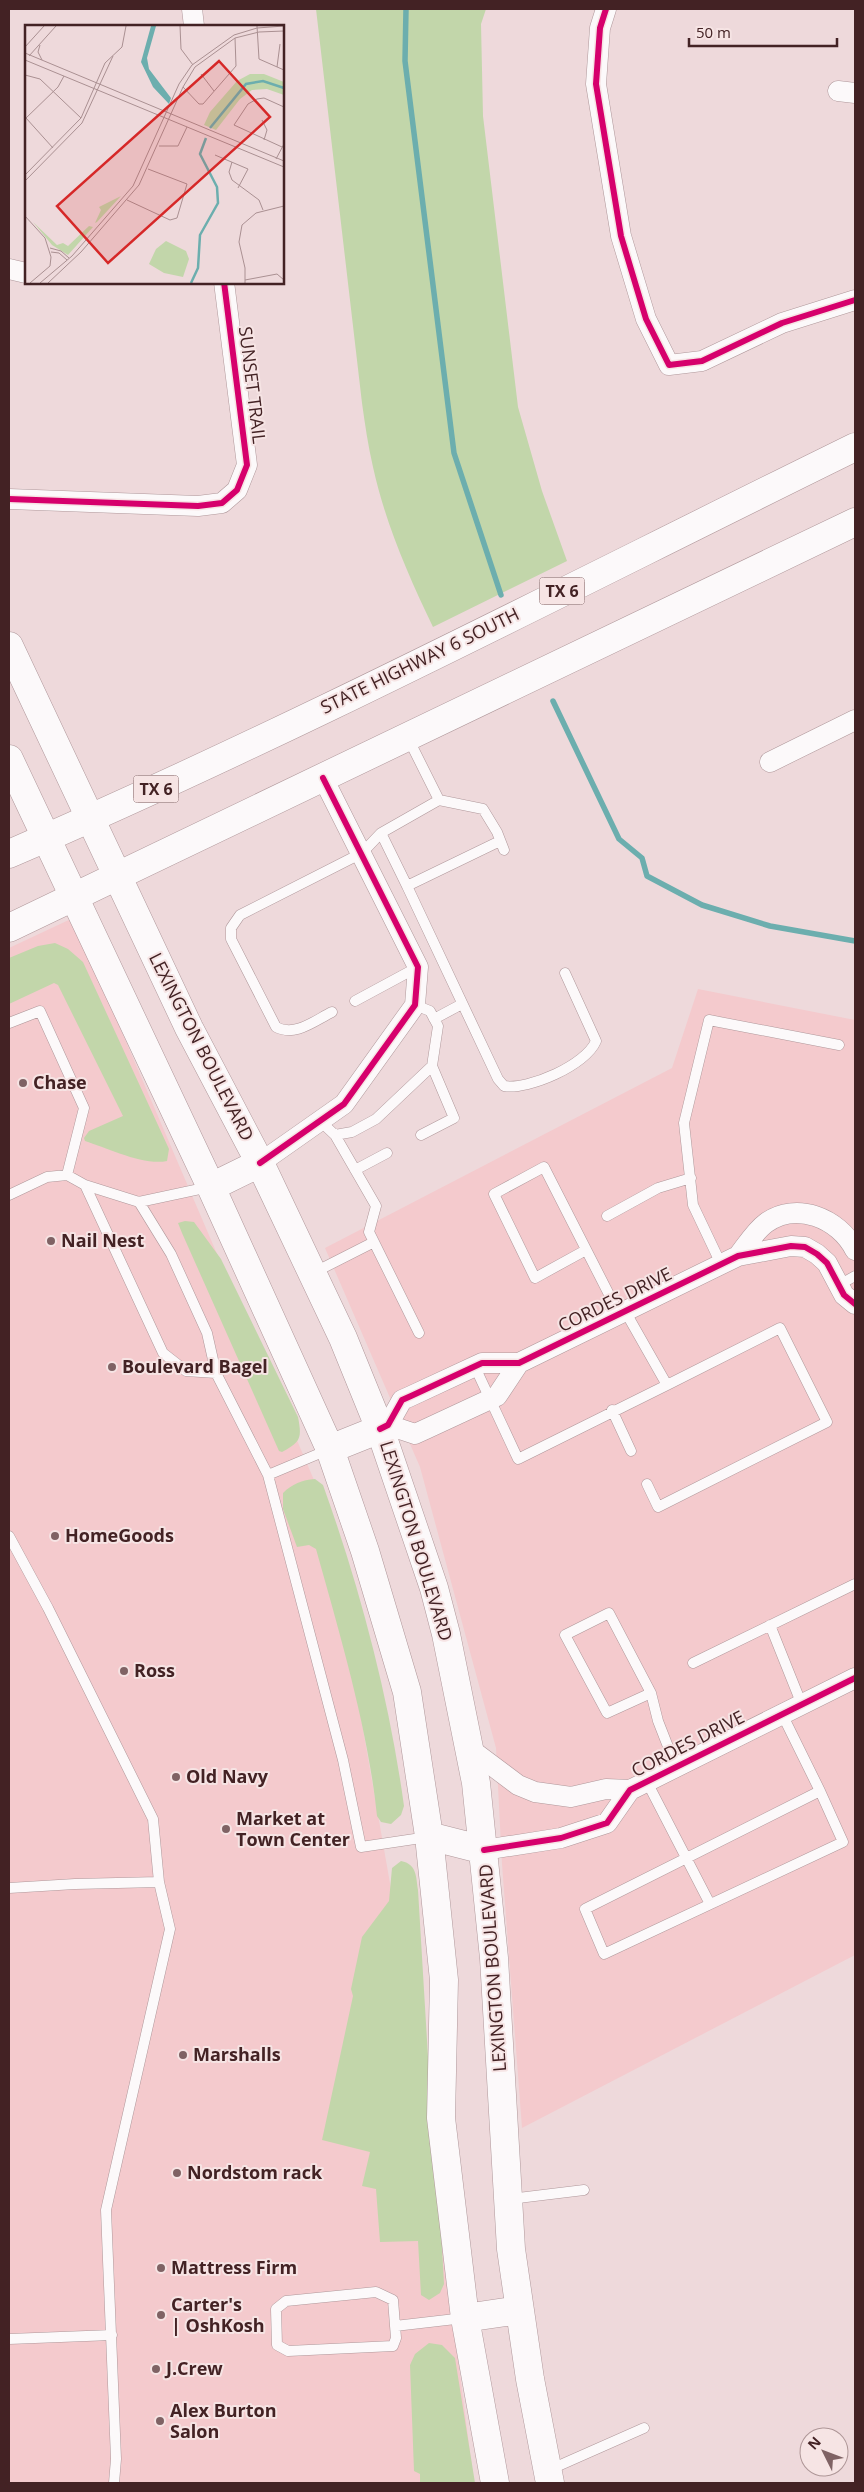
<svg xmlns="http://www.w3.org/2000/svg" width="864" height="2492" font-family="'Open Sans',sans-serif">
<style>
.built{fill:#f4cacd}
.green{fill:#c2d6aa}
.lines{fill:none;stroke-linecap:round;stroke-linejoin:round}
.stream{stroke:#6caeae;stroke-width:5.5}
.lane-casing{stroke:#af979a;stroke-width:11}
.street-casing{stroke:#af979a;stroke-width:21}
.secondary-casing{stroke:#af979a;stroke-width:29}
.primary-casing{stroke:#af979a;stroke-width:29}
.lane{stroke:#fcf9fa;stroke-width:10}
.street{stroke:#fcf9fa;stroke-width:20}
.secondary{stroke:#fcf9fa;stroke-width:28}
.primary{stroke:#fcf9fa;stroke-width:28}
.cycleway-casing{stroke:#f6e4e4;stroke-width:9}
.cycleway{stroke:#d6006c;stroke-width:6}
.poi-dot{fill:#7f6264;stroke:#f6e4e4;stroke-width:2}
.labels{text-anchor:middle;stroke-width:4;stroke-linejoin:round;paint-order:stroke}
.shield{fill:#f6e4e4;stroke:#795c5e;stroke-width:1}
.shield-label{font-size:16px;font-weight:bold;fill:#432224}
.street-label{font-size:18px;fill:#432224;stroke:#f6e4e4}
.poi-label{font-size:18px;font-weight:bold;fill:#432224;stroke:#f6e4e4;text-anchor:start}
.inset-river{fill:none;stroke:#6caeae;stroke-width:2.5}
.inset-road{fill:none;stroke:#aa9092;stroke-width:1}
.view{fill:#d62828;fill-opacity:0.15;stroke:#d62828;stroke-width:2.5}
.inset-edge{fill:none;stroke:#432224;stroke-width:2.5}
</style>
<rect width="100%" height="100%" fill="#eed9db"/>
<path class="built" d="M73 918 323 1501 415 2026 474 2483H9V948Z
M698 989 855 1020V1955L522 2128 502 1864 496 1748 420 1467 325 1248 672 1068Z"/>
<path class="green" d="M316 9H486L481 24 483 116 518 407 542 491 567 561 433 627C408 575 385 522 373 467 368 446 365 424 362 403Z
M55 943 68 949 83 962 169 1149 167 1161C144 1166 107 1148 85 1141L84 1138 89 1131 123 1116 58 985 54 983 9 1004V958L38 946Z
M185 1221 194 1222 221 1259 298 1417C302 1438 301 1442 282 1452L279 1451 182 1233 178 1223Z
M315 1479 323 1485C360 1588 389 1697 404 1806L401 1815 391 1824 381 1822 377 1816C368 1728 340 1635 316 1549L309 1545 297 1547 283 1509V1493C292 1484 302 1480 315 1479Z
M401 1861C417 1864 416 1877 418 1890L433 2140 440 2210 444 2284 440 2293 429 2300 421 2295 418 2241 380 2242 376 2189 362 2186 370 2152 322 2140 353 1996 351 1989 362 1937 389 1901 392 1868Z
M429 2343 442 2345 455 2358 475 2483H420V2474L414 2471 410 2365 415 2354Z"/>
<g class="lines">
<path class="stream" d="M406 9 405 61 454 453 501 595
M553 701 619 839 642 858 647 876 702 905 770 926 855 941"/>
<defs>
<path id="lane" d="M439 800 483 809 497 832 504 850
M381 833 407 886 500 841
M407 886 498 1079 504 1086C529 1090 586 1065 596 1041L565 973
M355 1001 418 967
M332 1012C314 1021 295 1037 276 1027L231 939V928L240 915 362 853 381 833 439 800 408 738
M434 1019 462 1004
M9 1023 40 1011 84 1108 67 1175
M319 1120 335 1135 352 1132 376 1119 432 1066 438 1026 430 1011 415 1005
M335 1135 376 1206 369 1232 419 1333
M421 1135 454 1118 432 1066
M355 1170 387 1153
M85 1185 163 1353 186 1371 216 1373
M9 1195 47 1177 67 1175 85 1185 139 1202 209 1187
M139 1202 171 1254 207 1333 216 1373 268 1475 330 1449
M607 1216 658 1188 691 1178
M586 1250 535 1278 494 1194 544 1167 619 1314
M721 1264 693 1205 684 1123 709 1020 839 1045
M313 1273 374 1242
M839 1285 855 1276
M625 1311 667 1385 780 1328 827 1422 658 1507 647 1484
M475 1367 518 1459 667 1385
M612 1410 631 1451
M268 1475 343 1760 361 1847 428 1837
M9 1536 48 1608 153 1819 159 1882 170 1929 106 2210 116 2459 114 2483
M770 1625 802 1705
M693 1663 855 1584
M651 1693 607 1713 565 1635 609 1613 651 1693 658 1721 676 1767
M782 1714 820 1791
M647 1782 710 1904
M820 1791 843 1842 604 1954 585 1909Z
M9 1888 75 1884 159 1882
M510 2199 584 2190
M376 2292 393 2300 396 2338 393 2346 288 2351 277 2345 276 2309 286 2301Z
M395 2326 464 2318
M9 2339 112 2335
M549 2470 644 2428"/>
<path id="street" d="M192 9 194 26
M606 9 600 28 596 84 621 236 646 319 669 365 702 361 782 323 855 300
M838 91 855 93
M9 269 26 273
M9 499 198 506 222 503 237 490 247 465 224 282
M770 762 855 720
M260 1163 344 1104 415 1005 418 967 323 778
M738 1256C746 1246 755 1231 766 1223 796 1201 839 1218 855 1250
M388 1425 415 1434 426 1429 497 1396 519 1363
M380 1429 388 1425 402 1400 411 1396 482 1363H519L738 1256 791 1246 805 1247 817 1254 827 1263 844 1295 855 1304
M470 1749 518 1785 535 1792 571 1797 606 1789 630 1790
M484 1850 561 1838 607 1823 630 1790 855 1678"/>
<path id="secondary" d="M9 646 189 1028 260 1163 343 1338 380 1429 434 1588 446 1634 476 1783 494 1958 511 2249 530 2379 550 2483
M9 759 211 1187 330 1449 365 1551 407 1692 429 1836 444 1980 441 2118 465 2318 495 2483
M211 1187 260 1163
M330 1449 380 1429
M429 1836 484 1850
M465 2318 519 2310"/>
<path id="primary" d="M9 854C296 730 574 585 855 447
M9 928 855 522"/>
</defs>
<use href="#lane" class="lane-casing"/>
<use href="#street" class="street-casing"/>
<use href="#secondary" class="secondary-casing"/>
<use href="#primary" class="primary-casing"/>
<use href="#lane" class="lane"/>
<use href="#street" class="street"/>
<use href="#secondary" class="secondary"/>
<use href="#primary" class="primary"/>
<defs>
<path id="cycleway" d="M606 9 600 28 596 84 621 236 646 319 669 365 702 361 782 323 855 300
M9 499 198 506 222 503 237 490 247 465 224 282
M260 1163 344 1104 415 1005 418 967 323 778
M380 1429 388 1425 402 1400 411 1396 482 1363H519L738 1256 791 1246 805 1247 817 1254 827 1263 844 1295 855 1304
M484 1850 561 1838 607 1823 630 1790 855 1678"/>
</defs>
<use href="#cycleway" class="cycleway-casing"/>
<use href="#cycleway" class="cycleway"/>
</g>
<g class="poi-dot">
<circle cx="23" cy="1083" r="5"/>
<circle cx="51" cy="1241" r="5"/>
<circle cx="112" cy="1367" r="5"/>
<circle cx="55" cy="1536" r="5"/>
<circle cx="124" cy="1671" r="5"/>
<circle cx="176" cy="1777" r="5"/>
<circle cx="226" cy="1829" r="5"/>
<circle cx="183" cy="2055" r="5"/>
<circle cx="177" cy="2173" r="5"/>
<circle cx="161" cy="2268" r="5"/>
<circle cx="161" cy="2315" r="5"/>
<circle cx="156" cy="2369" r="5"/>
<circle cx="160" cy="2421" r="5"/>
</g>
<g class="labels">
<g class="shield">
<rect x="539.5" y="577.5" width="45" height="27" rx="4"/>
<rect x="133.5" y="775.5" width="45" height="27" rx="4"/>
</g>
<g class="shield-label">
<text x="562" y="597">TX 6</text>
<text x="156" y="795">TX 6</text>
</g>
<g class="street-label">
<text transform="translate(252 385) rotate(83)" y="6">SUNSET TRAIL</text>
<text transform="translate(420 661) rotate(-26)" y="6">STATE HIGHWAY 6 SOUTH</text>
<text transform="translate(201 1047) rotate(63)" y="6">LEXINGTON BOULEVARD</text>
<text transform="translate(615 1300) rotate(-26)" y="6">CORDES DRIVE</text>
<text transform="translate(416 1541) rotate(73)" y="6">LEXINGTON BOULEVARD</text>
<text transform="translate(688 1744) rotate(-27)" y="6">CORDES DRIVE</text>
<text transform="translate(493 1968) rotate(-94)" y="6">LEXINGTON BOULEVARD</text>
</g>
<g class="poi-label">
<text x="33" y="1089">Chase</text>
<text x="61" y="1247">Nail Nest</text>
<text x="122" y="1373">Boulevard Bagel</text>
<text x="65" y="1542">HomeGoods</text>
<text x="134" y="1677">Ross</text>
<text x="186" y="1783">Old Navy</text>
<text x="236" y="1825">Market at<tspan x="236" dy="21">Town Center</tspan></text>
<text x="193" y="2061">Marshalls</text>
<text x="187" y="2179">Nordstom rack</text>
<text x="171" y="2274">Mattress Firm</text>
<text x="171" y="2311">Carter's<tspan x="171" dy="21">| OshKosh</tspan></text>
<text x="166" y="2375">J.Crew</text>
<text x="170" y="2417">Alex Burton<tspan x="170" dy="21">Salon</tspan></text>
</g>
</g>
<g transform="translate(25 25)">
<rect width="259" height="259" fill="#eed9db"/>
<path d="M225 49H239L259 57V70L242 64 227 65 215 74 191 105 179 100 185 87 212 56ZM96 171 72 197 70 198 76 185 74 182ZM8 197 32 220 38 218 43 221 64 201 68 202 43 230 27 220ZM141 216 161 226 164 234 158 252 139 248 124 239 131 224Z" fill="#c2d6aa"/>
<path d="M126 1H131L122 33 124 44 146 73 144 79 128 62 116 37Z" fill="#6caeae"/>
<path class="inset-river" d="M185 103 221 59 238 56 259 63M166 258 173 243 175 210 193 178 192 162 175 129 181 113"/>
<path class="inset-road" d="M155 1 156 24 168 40M232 1 234 34 259 45M15 20 13 27 17 35M0 22 19 1M0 28 259 136M4 31 31 1M0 35 259 142M252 42 255 19M176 49 189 66M0 50 15 54 56 93M158 62 174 79H178L211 41 210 13M1 93 28 123M0 94 33 62 39 51M237 95 242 105 239 115M134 121H153L162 102M257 122 209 100 223 79 232 74 239 73 259 82M190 130 223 144 213 163M251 134 259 119M207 137 204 147 207 155 234 175 238 185M0 150 56 93 80 38 97 22 101 1M0 156 57 98 88 31M102 175 145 195 152 193 162 159 123 144M0 191 20 213 26 232 25 241 5 258M25 223 36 226 44 233M26 227 34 228 42 235M220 255 252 249 259 255M15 258 47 231 108 161 154 59 167 40 209 10 232 3 259 1M23 258 56 227 114 160 158 62 170 42 210 13 234 7 259 6M220 258V243L214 217 217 200 231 188 259 181"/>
<path class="view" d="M194 36 245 92 83 238 32 181Z"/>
<rect width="259" height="259" class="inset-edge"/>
</g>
<rect width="864" height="2492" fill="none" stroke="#432224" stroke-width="20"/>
<g transform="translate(824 2452) rotate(312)"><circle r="24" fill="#f6e4e4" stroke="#ae9697"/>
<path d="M0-4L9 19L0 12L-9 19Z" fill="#7f6264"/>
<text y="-8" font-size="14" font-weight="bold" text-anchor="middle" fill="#432224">N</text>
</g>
<path d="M689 38v8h148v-8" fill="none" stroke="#432224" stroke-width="2.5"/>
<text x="696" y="38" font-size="15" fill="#432224" stroke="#f6e4e4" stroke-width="4" paint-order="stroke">50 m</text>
</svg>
